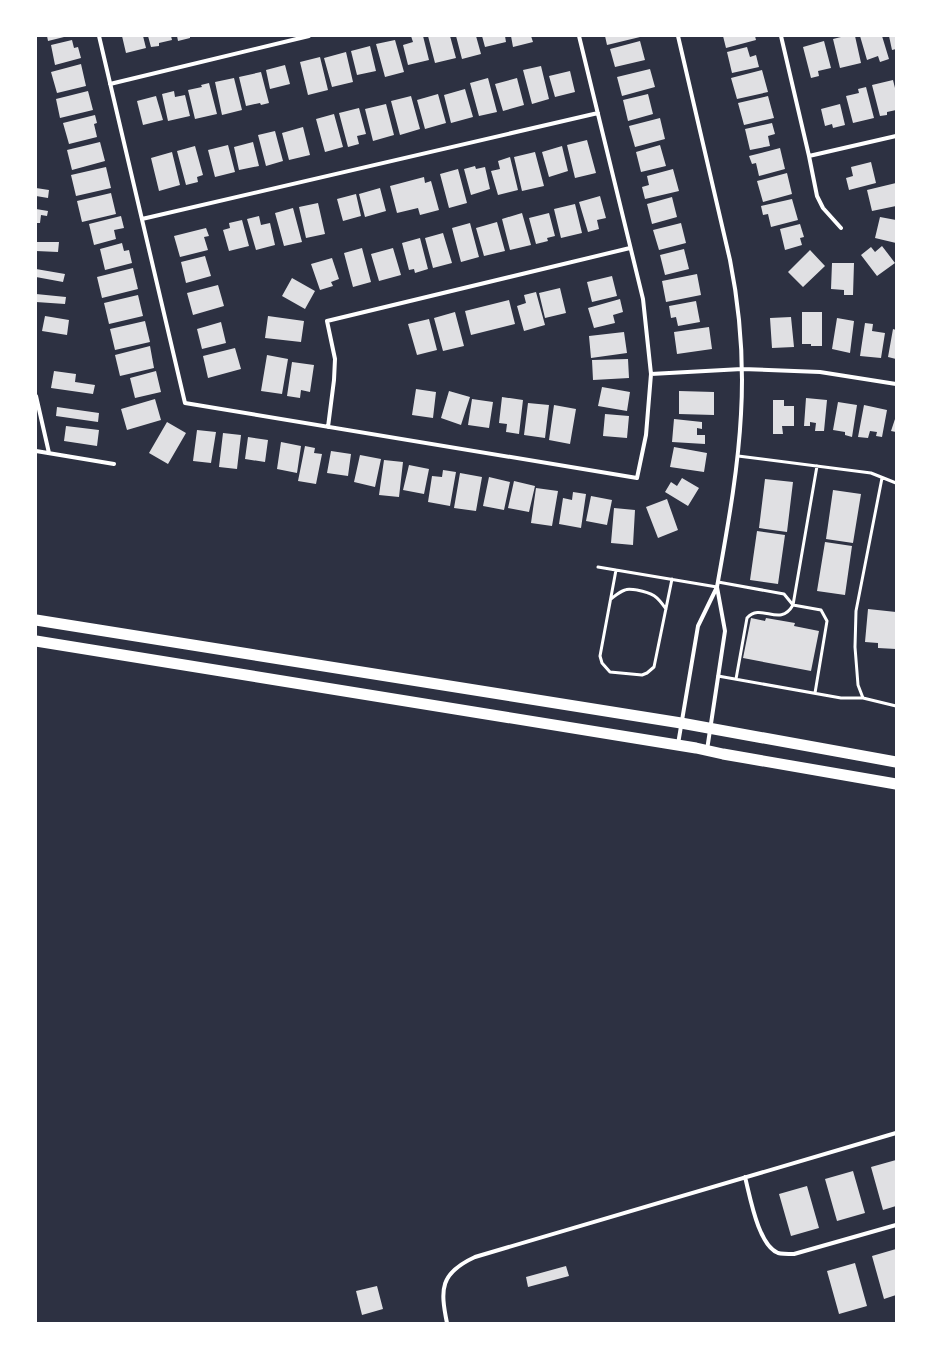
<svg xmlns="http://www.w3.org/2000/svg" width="932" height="1359" font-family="Raleway,sans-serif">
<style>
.building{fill:#e0e0e3}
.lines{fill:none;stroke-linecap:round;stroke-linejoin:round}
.service{stroke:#fff;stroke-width:3}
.minor{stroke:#fff;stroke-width:4}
.trunk{stroke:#fff;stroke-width:11}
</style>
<rect width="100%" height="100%" fill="#2d3142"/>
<path class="building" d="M47 36H64V37L48 41Z
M122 36H143L146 48 126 53Z
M148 36H171L172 40 159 43V46L151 47Z
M177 36H190V38L178 41Z
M411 36H423L429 60 408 65 403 45 413 42Z
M428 36H450L456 58 435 63Z
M456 36H476L481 54 462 59Z
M482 36H505L506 42 485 47Z
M511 36H531L533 42 513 47Z
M605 36H640V37L607 45Z
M723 36H755L756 40 726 48Z
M845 36H855L861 63 840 68 833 39Z
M860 36H882L889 59 880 62 878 56 867 60Z
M889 36H896V49L892 50Z
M72 40 74 48 78 47 81 58 55 65 51 45Z
M395 40 404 72 385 77 376 44Z
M640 41 645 60 615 67 610 49Z
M824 41 831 68 818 71 819 76 811 78 803 47Z
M370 46 376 71 357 75 351 51Z
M747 47 750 57 756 55 759 67 732 73 727 52Z
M346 52 353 82 332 87 324 58Z
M320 57 328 90 308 95 300 62Z
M81 64 86 86 57 93 51 72Z
M285 65 290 84 270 89 266 70Z
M541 66 549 99 532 104 523 70Z
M650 69 655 87 622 96 617 77Z
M762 70 768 92 737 99 731 78Z
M570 71 575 92 555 97 549 76Z
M261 72 269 103 261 105 260 103 246 106 239 77Z
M234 78 242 110 222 115 215 82Z
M488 78 497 112 479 116 470 83Z
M517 78 524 105 503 111 495 84Z
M893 80 896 92V110L887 112V115L880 116 872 85Z
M209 83 217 114 195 119 188 90 202 87 201 85Z
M866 87 874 118 853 123 846 96 859 93 858 89Z
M465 89 473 117 451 123 444 95Z
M88 91 93 110 60 118 56 99Z
M174 91 175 97 185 95 190 116 168 121 162 94Z
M438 94 446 123 425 129 417 100Z
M648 94 653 114 628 121 623 100Z
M156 96 163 120 143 125 137 101Z
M411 96 420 129 400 135 391 101Z
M768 96 774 118 744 125 738 103Z
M386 104 394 135 373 141 365 109Z
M840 104 845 125 833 128 832 124 825 126 821 109Z
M359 108 366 134 357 136 359 144 348 147 339 113Z
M334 114 343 147 325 152 316 119Z
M95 115 97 123 94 124 97 137 69 144 63 123Z
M660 118 665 139 635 147 629 126Z
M772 123 775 134 768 136 770 146 750 150 745 129Z
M303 127 310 155 289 160 282 133Z
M275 131 283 161 266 166 258 135Z
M587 140 596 173 575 178 567 145Z
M100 142 105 161 72 170 67 150Z
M253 142 259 166 239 170 234 147Z
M228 145 235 172 215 177 208 150Z
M660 145 666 166 641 172 636 152Z
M195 146 203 175 197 177 198 182 186 185 177 151Z
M562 146 568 171 549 177 542 152Z
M780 148 785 169 759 176 756 163 752 164 749 156Z
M172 152 180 185 159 191 151 158Z
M535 152 544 186 522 191 514 157Z
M510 157 518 190 498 195 491 171 500 169 498 161Z
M871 162 876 183 849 190 846 178 853 176 851 167Z
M475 166 476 169 485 167 490 189 471 195 464 169Z
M106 167 111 188 76 196 71 175Z
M458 169 467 203 449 208 440 174Z
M673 169 679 191 645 199 642 187 649 185 647 176Z
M787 173 792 194 763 202 757 181Z
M424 177 425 183 431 181 439 210 420 215 418 208 397 213 390 186Z
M896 183V206L872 211 867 190Z
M36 188 49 190 48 198 36 196Z
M380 188 386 211 365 217 359 194Z
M111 193 116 214 82 222 77 201Z
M356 194 361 216 343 221 337 199Z
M600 196 606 218 597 220 599 229 588 232 579 202Z
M672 197 677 217 652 224 647 204Z
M792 199 798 220 771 227 768 214 763 215 761 206Z
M318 203 325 234 306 238 299 207Z
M575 204 582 233 561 238 554 209Z
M293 208 302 242 284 246 275 213Z
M36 209 48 211 47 216 41 215 40 223H36Z
M522 213 531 245 510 250 502 219Z
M549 213 555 236 547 238 548 241 536 244 529 218Z
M121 216 124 228 114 230 116 239 94 245 89 224Z
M259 216 261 225 270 223 275 245 256 250 247 219Z
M880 217 896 220V243L875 238Z
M242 220 249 246 229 251 223 230 230 228 229 223Z
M497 222 505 251 484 256 476 228Z
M470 223 479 257 461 262 452 228Z
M681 223 686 243 659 250 653 230Z
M800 224 804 237 800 238 802 245 785 250 780 229Z
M206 228 209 236 204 237 208 250 180 257 174 236Z
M443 233 452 263 433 268 425 238Z
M420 238 428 269 415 273 414 269 409 270 402 243Z
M36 242H59L58 252 36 251Z
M122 243 124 251 129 250 132 263 105 270 100 249Z
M882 246 895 263 877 276 861 255 871 247 875 252Z
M362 248 371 282 353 287 344 253Z
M393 248 401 275 379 281 371 254Z
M684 249 689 269 665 275 660 255Z
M810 250 825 266 803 287 788 272Z
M205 256 211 276 186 283 181 262Z
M332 258 339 279 331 282 333 286 320 290 311 264Z
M832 263H854L853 295H844V290L831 289Z
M133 268 138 289 102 298 97 277Z
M36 269 65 274 63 282 36 277Z
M697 274 701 295 666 302 662 281Z
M612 276 617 296 592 302 587 282Z
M292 278 315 291 305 309 282 296Z
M218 285 224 306 193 315 187 293Z
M560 288 566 313 545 318 539 293Z
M536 292 545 325 524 331 517 306 526 303 524 295Z
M36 294 66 297 65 304 36 302Z
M138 295 143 316 109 324 104 303Z
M620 299 623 312 613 315 615 323 594 328 588 308Z
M509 300 515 324 471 335 465 311Z
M696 301 700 322 678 326 676 317 671 318 669 306Z
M455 312 464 346 443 351 434 318Z
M802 312H822V346H811V344H802Z
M45 316 69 320 67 335 42 331Z
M268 316 304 321 301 342 265 338Z
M791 317 794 347 772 348 770 318Z
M837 318 854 321 850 353 832 349Z
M429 319 437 350 417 355 408 324Z
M145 321 150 342 115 350 110 329Z
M221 322 226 343 202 349 197 329Z
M865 323 873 324 872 331 885 333 881 358 860 356Z
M709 327 712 349 677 354 674 332Z
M893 329 896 330V359L888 357Z
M624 332 627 353 591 358 589 336Z
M150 346 154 368 120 376 115 355Z
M235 348 241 369 208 378 203 356Z
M267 355 288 359 282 394 261 391Z
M628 359 629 378 593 380 592 360Z
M292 362 314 365 310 392 301 390 300 398 287 396Z
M54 371 76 374 75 382 95 385 93 394 51 388Z
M156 371 161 392 135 398 130 378Z
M602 387 630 392 627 411 598 406Z
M416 389 436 392 433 418 412 415Z
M449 391 470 397 461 425 441 418Z
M679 391 714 392V415L679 414Z
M502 397 523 400 519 434 506 432 507 424 499 423Z
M806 398 827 400 824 431H815L816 423 810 422V426H804Z
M155 399 161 420 127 430 121 409Z
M472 399 493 402 489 428 468 425Z
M773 400H784V406H794V426H782L783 434H773Z
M838 402 857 405 852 437 845 435V432L833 430Z
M528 403 549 405 545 438 524 435Z
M554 405 576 409 570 444 549 440Z
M864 405 887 410 882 437 876 436 877 432 870 431 868 438 858 437Z
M57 407 99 413 98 422 56 416Z
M605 414 629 416 627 438 603 436Z
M896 416V432L891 431Z
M674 419 702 422V429L697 428V435H705V444L672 442Z
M167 422 186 433 168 464 149 453Z
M66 426 99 430 97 446 64 441Z
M197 430 216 432 211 463 193 461Z
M223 433 241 435 237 469 219 467Z
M248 437 268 440 265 462 245 459Z
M281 442 301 446 297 473 277 469Z
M305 446 315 448 314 453 322 454 316 484 298 481Z
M674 447 707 453 704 472 670 467Z
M331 451 351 454 348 476 327 473Z
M360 455 381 459 375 487 354 482Z
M384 460 403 462 399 497 379 495Z
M409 465 429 469 424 494 403 490Z
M443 470 456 472 450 506 428 502 432 476 442 477Z
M460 473 482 477 476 511 454 508Z
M489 477 510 482 504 510 483 506Z
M682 478 699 488 688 506 665 492 671 482 677 486Z
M765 479 793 482 787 532 759 528Z
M514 481 535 486 529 512 508 508Z
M536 488 558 491 552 526 531 523Z
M833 490 861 494 853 543 826 539Z
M573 492 586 494 581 528 559 524 563 498 572 500Z
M591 496 612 500 607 525 586 521Z
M667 499 678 530 658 538 646 507Z
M614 508 635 510 633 545 611 543Z
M757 531 785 535 778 584 750 580Z
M825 542 852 546 845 595 817 591Z
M868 609 896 612V649L878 648V643L865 642Z
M751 618 765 621 766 618 795 623 794 626 819 631 811 671 743 658Z
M896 1160V1206L883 1210 871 1167Z
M853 1171 865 1213 837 1221 825 1179Z
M807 1186 819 1228 791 1236 779 1194Z
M896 1249V1295L884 1299 872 1256Z
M855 1263 867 1306 839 1314 827 1271Z
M566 1266 569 1276 528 1287 526 1277Z
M377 1286 383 1309 362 1315 356 1291Z"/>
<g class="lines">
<path class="service" d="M738 456 871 473 896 483
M882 478 856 611 855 647 858 685 863 698 896 706
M598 567 717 587
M616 570 600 656 602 663 610 672 642 675 647 673 654 667 672 579
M718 582 784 594 793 605C780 628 761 602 747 618L736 679
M611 599C615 596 619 592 625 590 629 588 633 590 637 590 653 593 657 596 666 609
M718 676 841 698H863
M815 693 827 621 821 610 793 605 817 466"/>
<path class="minor" d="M99 36 185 403 637 478 646 435 651 374 643 299 579 36
M678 36 730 260C740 310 744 362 741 414 738 472 727 530 717 587
M781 36 809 156 817 196 823 208 841 228
M110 84 309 36
M809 156 896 136
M142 219 598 113
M651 374 742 369 820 372 896 384
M36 396 49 453
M328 427 334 380 335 359 327 321 630 248
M36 451 114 464
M678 744 698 626 717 587 725 631 707 750
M745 1177C750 1196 758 1245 778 1253 782 1254 789 1254 794 1254L896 1225
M447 1323C440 1289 440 1273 475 1257L896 1133"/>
<path class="trunk" d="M36 620 681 723 896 762
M36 641 696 748 723 754 896 784"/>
</g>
<rect width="932" height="1359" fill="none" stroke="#ffffff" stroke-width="74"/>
</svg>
